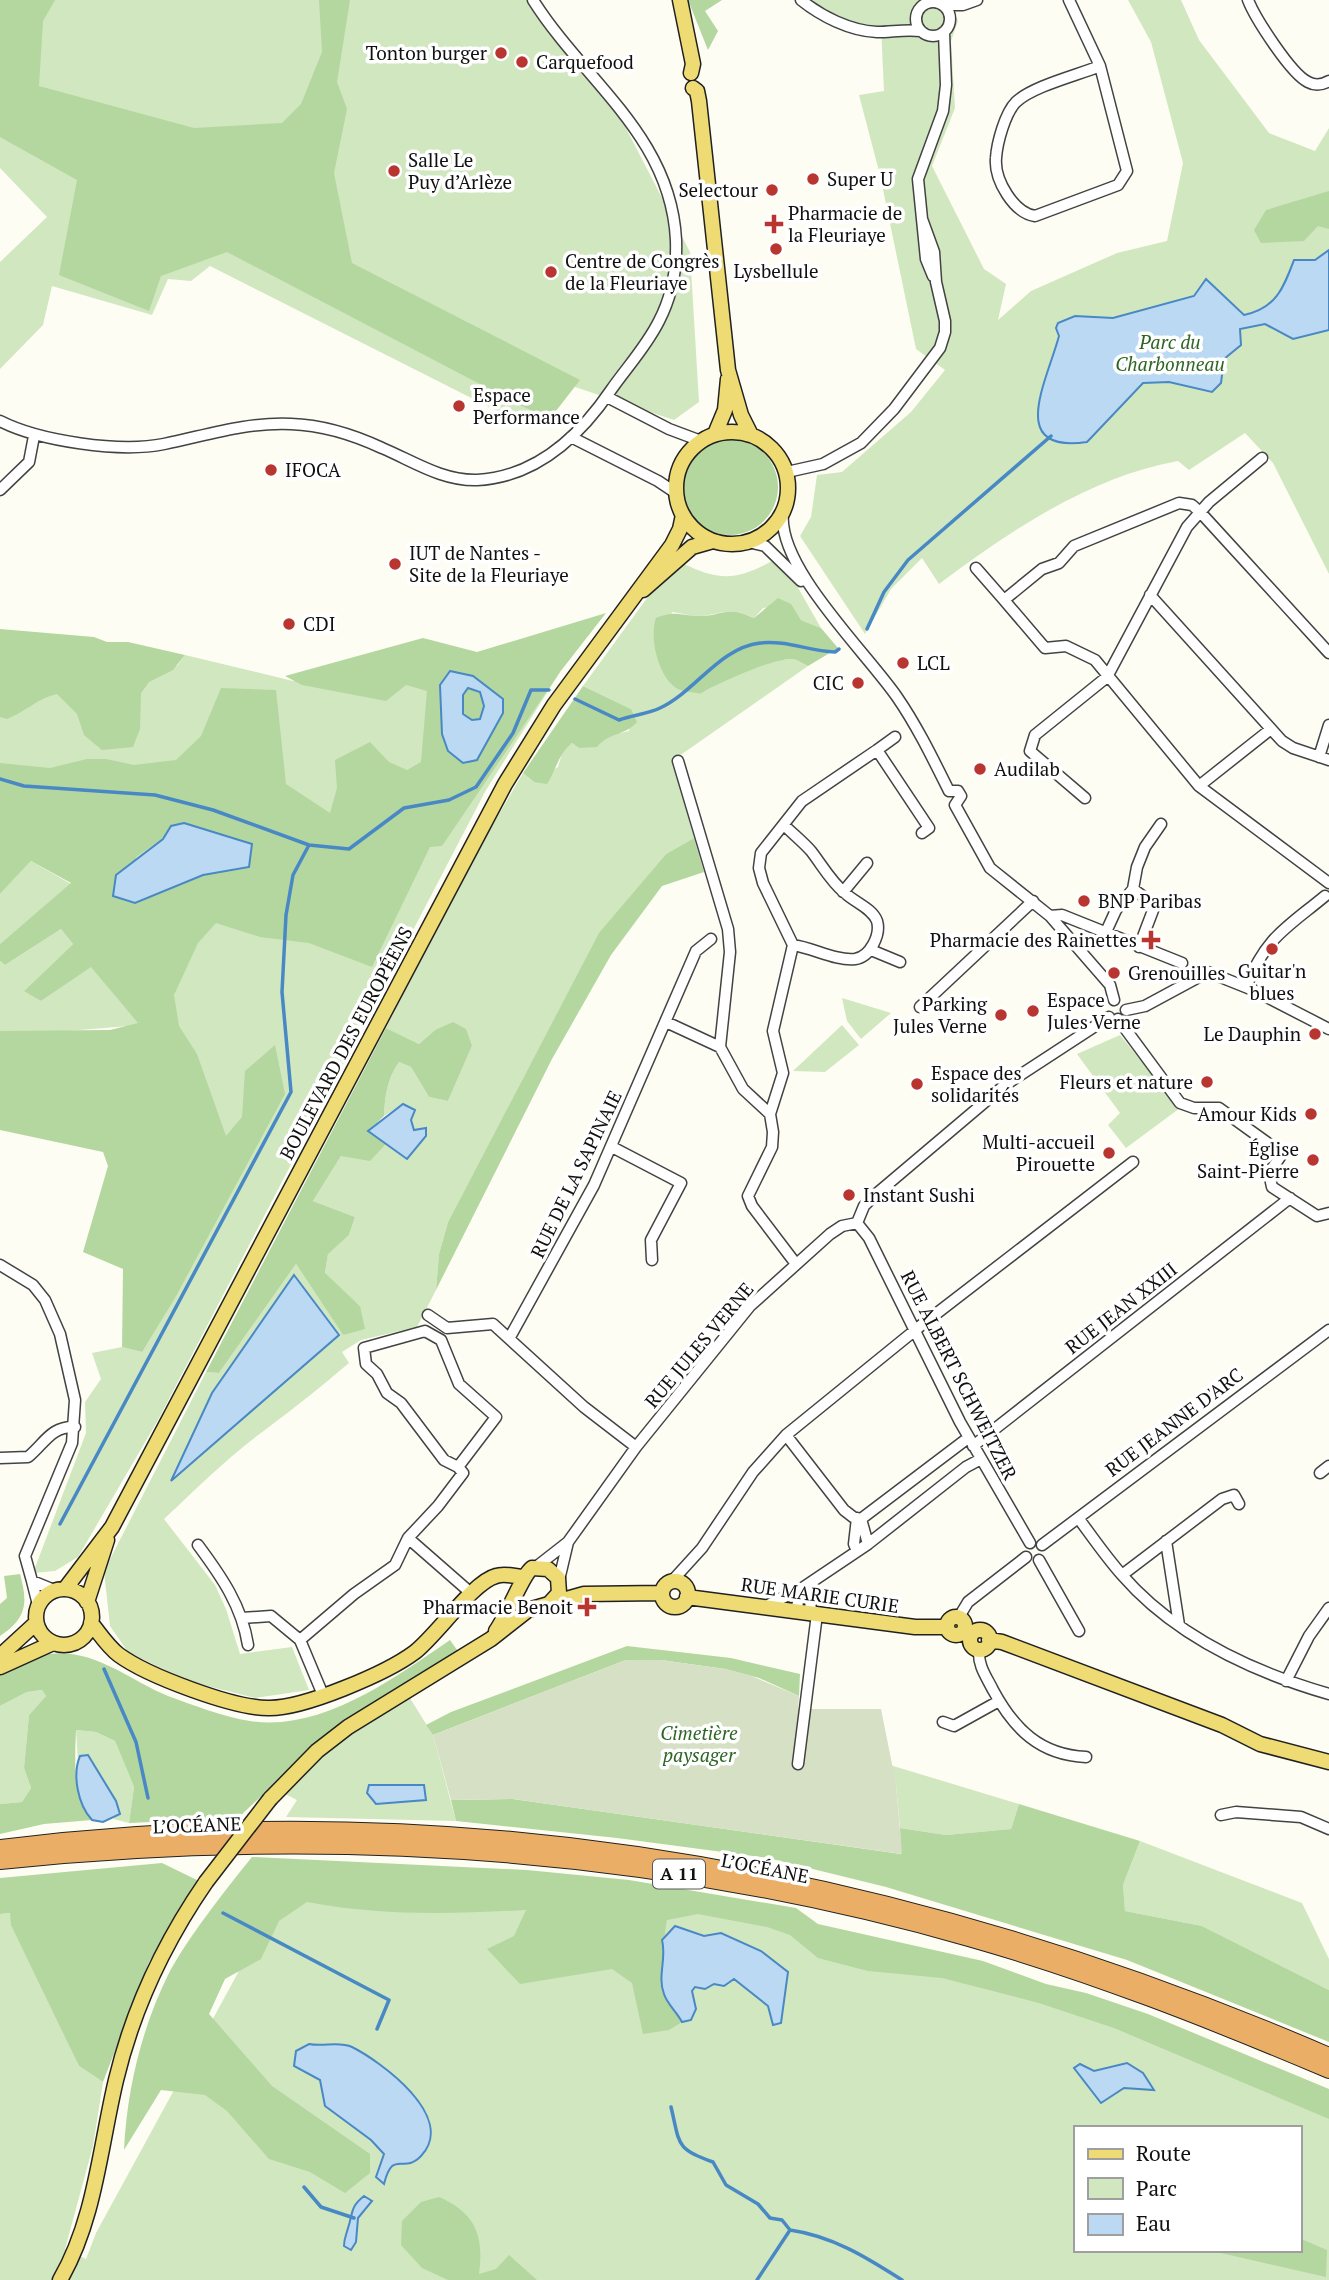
<svg xmlns="http://www.w3.org/2000/svg" width="1329" height="2280" font-family="'PT Serif',serif">
<style>
.green{fill:#d1e7bf;fill-rule:evenodd}
.forest{fill:#b4d79f;fill-rule:evenodd}
.cemetery{fill:#d5e0c5}
.water{fill:#bcd9f3;stroke:#4888c5;stroke-width:2;fill-rule:evenodd}
.lines{fill:none;stroke-linecap:round;stroke-linejoin:round}
.stream{stroke:#4888c5;stroke-width:3.5}
.minor-casing{stroke:#434343;stroke-width:13}
.major-casing{stroke:#212121;stroke-width:17}
.highway-casing{stroke:#212121;stroke-width:18}
.minor{stroke:#fff;stroke-width:10}
.major{stroke:#efdb73;stroke-width:14}
.highway{stroke:#eaae66;stroke-width:16}
.major-bridge-casing{stroke:#212121;stroke-width:17;stroke-linecap:butt}
.major-bridge{stroke:#efdb73;stroke-width:14}
.poi-dot{fill:#b83530;stroke:#fff;stroke-width:2.5}
.labels{text-anchor:middle;stroke-width:7;stroke-linejoin:round;paint-order:stroke}
.shield{fill:#fff;stroke:#585858;stroke-width:2}
.shield-label{font-size:18px;font-weight:bold;fill:#101010}
.poi-label{font-size:19px;fill:#101010;stroke:#fff;text-anchor:start}
.park-label{font-size:19px;font-style:italic;fill:#2c6524;stroke:#fff}
.street-label{font-size:19px;fill:#101010;stroke:#fff}
</style>
<rect width="100%" height="100%" fill="#fefdf4"/>
<path class="green" d="M0 0H527L579 70 615 107 690 252 699 402 674 420 563 383 531 428 210 266 191 281 168 279 152 315 52 286 43 325 0 369V262L47 217 0 168Z
M807 0H949L958 21 951 41 955 108 932 166 984 269 1006 284 998 320 1031 291 1117 253 1167 241 1183 163 1151 42 1128 0H1181L1199 40 1269 133 1315 151 1329 128V574L1273 463 1245 433 1189 470 1178 461C1089 477 1010 531 939 584L922 558 891 589 865 634 800 536 811 517 817 475 842 472 911 412 945 370 916 349 880 175 859 95 884 91 881 27 852 22Z
M774 560 797 586 821 628 801 620 791 605 763 608 754 618C730 606 724 614 700 616 691 616 681 613 672 612L659 663 677 688 700 694C716 684 775 657 793 659 798 660 804 664 808 666L672 761 694 838 666 854 599 934 448 1222 439 1254 436 1290 417 1327 361 1340 342 1352 349 1363C321 1387 294 1408 265 1430 229 1456 197 1488 164 1519L215 1585 226 1609 240 1654 292 1647 309 1690 255 1698 188 1681 128 1652 110 1626 104 1571 206 1372 219 1373 296 1264 343 1335 360 1306 325 1274 328 1253 349 1235 355 1217 313 1201 341 1156 379 1151 386 1144 407 1159 414 1131 411 1120 414 1109 403 1104 384 1116C385 1096 387 1079 399 1062L411 1067 429 1097 448 1101 472 1046 435 1030 419 1044 386 1028 464 874 523 773 534 782 558 767 563 750 572 743 579 748 606 736 629 731 631 709 583 686 650 594 682 563C720 582 738 580 774 560Z
M424 642 560 672 486 790 158 1420 78 1557 55 1571 33 1573 86 1433 85 1402 101 1379 92 1353 122 1347 142 1352 129 1026 54 1032 0 1031V961L5 965 61 929 73 944 25 990 41 1001 91 966 127 1009 84 867 24 836 0 858V645L177 666 185 655 293 681Z
M31 861 71 884 0 944V894Z
M842 998 891 1013 861 1039 847 1021Z
M842 1025 859 1045 825 1072 793 1071Z
M1120 1035 1180 1108 1126 1148 1108 1125 1120 1113 1077 1054Z
M403 1687 433 1735 456 1821 286 1817 297 1800 271 1787 302 1758Z
M42 1690 46 1696 29 1715 24 1768 31 1788 22 1802 0 1804V1706L27 1692Z
M76 1730 96 1732 115 1741 134 1787 129 1823 113 1819 120 1813 116 1801 89 1755 80 1756 78 1762Z
M890 1765 1019 1804 1011 1829 946 1835 900 1828 896 1784Z
M1140 1841 1302 1903 1329 1959V1990L1202 1926 1125 1911 1123 1885Z
M293 1872 671 1901 848 1935 1329 2099V2280H0V1914L10 1913 79 2066 103 2082 93 2146 65 2249 86 2259 96 2233ZM1075 2128H1299V2250H1075Z"/>
<path class="forest" d="M0 0H55L43 21 39 86 194 128 282 123 301 104 322 52 319 0H350L337 82 347 109 334 173 352 263 580 380 549 420 227 252 161 276 149 311 59 275 77 180 0 137Z
M688 0H722L705 11 718 31 708 50Z
M1329 191V229L1318 226 1304 241 1261 243 1254 230 1266 210Z
M682 487a48 48 0 1 1 96 0a48 48 0 1 1-96 0Z
M778 598 791 604 801 620 821 628 838 648 808 666C804 664 798 660 793 659 776 657 716 684 700 694 693 692 684 692 678 689 658 678 649 637 656 618 676 610 680 616 700 616 725 615 727 605 754 618Z
M606 613 560 672 442 846 430 847 372 967 309 943 260 937 216 923 198 943 174 995 179 1026 197 1054 226 1136 242 1117 245 1071 275 1045 285 1094 175 1298 142 1352 122 1347 123 1269 83 1252 108 1166 103 1152 0 1130V1031L110 1030 138 1023 91 967 41 1001 24 991 73 944 61 929 5 965 0 961V944L71 883 31 861 0 894V763L50 768 87 759H106L134 765 176 760 201 736 221 688 276 690 286 784 330 813 337 788 335 760 370 742 389 762 407 770 421 762 427 691 406 685 386 701 302 685 285 676 423 638 477 652ZM450 672 503 699 477 760 463 763 448 751 442 734 440 685ZM184 823 252 845 232 868 203 875 135 903 136 857Z
M0 629 94 637 107 642H128L185 655 173 670 149 682 141 693 140 729 133 747 102 750 84 735 77 714 57 694C38 698 25 712 7 719L0 717Z
M583 686 631 709 637 722C625 736 609 732 597 747L579 748 572 743C559 753 556 770 547 784L534 782 523 773Z
M468 688 480 692 484 706 480 719 472 720 463 714V695Z
M694 838 704 872 662 886 611 955 552 1059 436 1290 439 1254 448 1222 599 933 666 854Z
M453 1022 466 1029 472 1046 448 1101 429 1097 411 1067 399 1062C387 1079 385 1096 384 1116L368 1131 386 1144 370 1161 341 1156 313 1201 355 1217 349 1235 328 1254 325 1273 360 1306 365 1329 343 1335 296 1264 219 1373 206 1372 386 1028 419 1044 435 1030Z
M20 1574C28 1603 27 1618 0 1636V1604L7 1598 4 1576Z
M450 1640 460 1654 302 1758 238 1818 129 1823 134 1787 115 1741 96 1732 76 1730C75 1758 72 1799 92 1820L44 1824 0 1834V1804L22 1802 31 1788 24 1768 29 1715 46 1696 42 1690 27 1692 0 1706V1675C15 1669 33 1656 49 1654 94 1648 129 1680 168 1696 193 1705 224 1717 250 1721 322 1732 394 1678 450 1640Z
M627 1646 731 1658 800 1674 799 1696 759 1678 725 1669 661 1660H626L433 1735 426 1725 451 1712Z
M513 1799 901 1854 900 1828 946 1835 1011 1829 1019 1804 1140 1841 1123 1885 1125 1911 1202 1926 1329 1990V2042L1127 1960 886 1887 768 1858 617 1838 456 1821 451 1800Z
M252 1857 527 1870 629 1880 796 1908 818 1924 983 1961 1046 1984 1086 1993 1148 2014 1329 2089V2119L1114 2028 1039 2003 942 1978 868 1971 818 1958 790 1935 767 1927 698 1914 667 1920C664 1932 660 1989 666 1999 670 2007 678 2013 682 2022L669 2030 643 2034 632 1983 612 1969 520 1984 487 1949 514 1936 526 1910C452 1914 380 1916 307 1902L279 1921 261 1959 225 1979 209 2014 272 2086 370 2154V2173L345 2193 310 2172 269 2159 227 2111 205 2095 161 2090 124 2150C127 2090 141 2030 168 1975 186 1940 226 1889 252 1857Z
M162 1863 199 1881 149 1962 103 2082 79 2066 11 1925 10 1913 0 1914V1878Z
M439 2197C476 2213 484 2236 479 2274L496 2269 509 2255 537 2280H448L422 2268 401 2245 402 2221 421 2202Z
M1299 2238 1327 2250 1326 2277 1208 2250H1299Z"/>
<path class="cemetery" d="M626 1660H661L725 1669 749 1675 799 1696 798 1709H881L896 1784 902 1854 513 1799 451 1800 433 1735Z"/>
<path class="water" d="M1329 250V330L1293 339 1265 324 1240 329 1241 345 1224 359 1221 383 1212 392 1169 382 1143 383 1087 442C1006 454 1047 381 1059 336L1056 328 1058 323 1075 316 1113 318 1194 296 1206 279 1244 315C1276 308 1283 289 1294 260H1315Z
M450 671 473 676 503 699V713L477 760 463 763 448 751 442 734 440 685ZM468 688 480 692 484 706 480 719 472 720 463 714V695Z
M184 823 252 844 249 867 203 875 135 903 113 896 116 875 163 839 171 826Z
M403 1104 415 1110 411 1120 414 1130 426 1128V1136L407 1159 368 1131Z
M294 1275 339 1335 171 1481 212 1393Z
M88 1755 116 1801 120 1814 103 1822 92 1820C78 1805 72 1775 80 1756Z
M369 1785H424L426 1800 376 1804 367 1793Z
M675 1926 704 1936 721 1933 761 1951 788 1972 781 2023 773 2025 768 2006 734 1979 724 1986 714 1984 705 1989 695 1987 692 1991 696 2009 691 2020 682 2022C677 2012 667 2004 664 1994 657 1976 667 1958 662 1940Z
M309 2044C323 2047 339 2041 352 2047 380 2061 458 2117 421 2156 403 2175 393 2148 384 2184L376 2177 384 2154 371 2140 325 2106 320 2080 294 2066 296 2051Z
M1080 2064 1094 2071 1127 2063 1143 2073 1154 2090 1124 2088 1101 2103 1074 2068Z
M364 2196 372 2201 358 2218 356 2242 351 2250 344 2246C344 2238 346 2236 348 2228 353 2213 350 2207 364 2196Z"/>
<g class="lines">
<path class="stream" d="M867 629 884 592 908 560 1051 436
M575 699 619 720C632 715 648 714 660 708 696 691 719 648 760 643 787 640 808 651 835 652L839 649
M0 779 24 786 155 795 213 810 309 845 349 849 404 808 449 800 476 787 513 733 531 690H549
M60 1524 291 1092 282 992 286 915 293 875 309 845
M104 1669 136 1742 148 1798
M223 1913 389 2000 377 2029
M671 2107C680 2144 675 2149 713 2162L726 2185 758 2204 770 2218 782 2220 790 2230
M304 2187 321 2207 354 2218
M757 2280 790 2230C832 2236 866 2257 902 2280"/>
<defs>
<path id="minor" d="M801 0C821 16 850 31 877 32 892 32 905 29 921 31
M1069 0 1100 66 1127 171 1118 185 1035 216C1014 213 994 180 996 158 997 143 1005 113 1016 102 1033 86 1078 75 1100 66
M1248 0C1255 18 1291 74 1308 82 1315 86 1322 85 1329 81
M916 19a17 17 0 1 1 34 0a17 17 0 1 1-34 0Z
M943 5H963L977 0
M933 276 926 259 918 179 943 111 946 85 944 33
M607 397 669 429 701 441
M0 421C39 441 120 453 164 444 208 435 246 422 291 424 322 425 354 435 382 448 413 461 442 481 477 480 536 477 579 437 611 390 627 367 646 347 659 321 672 296 677 268 676 240 671 136 584 81 533 0
M571 437 658 481 676 493
M787 472 823 464 861 443 894 409 940 348 945 332V321L936 282 934 252 922 219
M0 490 29 462 34 436
M783 513C777 567 866 652 897 697 917 726 933 759 949 791
M748 542 765 546 801 581
M976 568 1004 600
M1150 595 1282 741 1293 748 1329 760
M1329 653 1201 513 1192 505 1179 503 1074 546 1059 563 1042 569 1004 600 1045 648 1066 646 1095 660 1199 786 1329 883
M877 750 895 737
M1319 757 1329 725
M678 761 728 929 730 952 720 1047 743 1089 770 1114 773 1132 772 1147 748 1196 752 1206 796 1264
M1199 786 1271 729
M949 791H958L961 796 955 805
M1085 798 1030 751 1035 735 1107 677 1187 527 1209 502 1262 458
M955 805 990 868 1050 916 1110 985 1114 1000
M784 825C793 834 803 842 811 851 822 865 831 882 845 893 854 902 872 908 877 921 881 935 870 957 855 959 836 961 813 948 793 945
M1133 889 1155 905 1139 947
M843 892 867 863
M1050 916 1062 915 1182 963
M1105 934 1116 910 1133 889 1137 867 1145 847 1161 824
M871 950 900 962
M1246 987C1266 937 1285 929 1325 896
M920 1007 1033 901
M1126 1010 1145 1006 1208 972 1253 990 1329 1029
M1118 1019 1180 1103 1194 1108H1219L1276 1149 1282 1154 1269 1173 1272 1187 1317 1216 1329 1213
M666 1022 720 1047
M770 1114 783 1073 773 1031 793 945 763 883 759 868 761 853 802 801 877 750 929 828 922 833
M612 1147 681 1183 651 1240 652 1260
M857 1223 869 1238 960 1422 1030 1543
M857 1223 864 1206 875 1195 1005 1085 1109 1017
M0 1265 33 1285 45 1300 60 1334 75 1400 72 1443 25 1556 32 1581
M428 1315 447 1328 493 1324 584 1407 636 1447
M425 1331 441 1340 459 1384 496 1417 458 1467 444 1460 401 1403 387 1393 377 1374 366 1364 364 1348Z
M510 1337 594 1185 696 951 711 939
M786 1435 844 1510 853 1517 861 1519
M973 1446 1290 1198
M0 1458 28 1457C45 1443 51 1426 75 1427
M1320 1473 1329 1466
M861 1519 968 1438
M861 1519 868 1544
M1079 1519C1093 1538 1106 1557 1122 1575 1175 1636 1253 1672 1329 1694
M408 1538 438 1506 463 1473 458 1467
M1166 1541 1179 1625
M198 1545C221 1576 242 1606 248 1645
M1042 1545 1329 1330
M857 1551 854 1544 857 1518
M1039 1560 1079 1631
M536 1567 568 1542 636 1447 750 1306 830 1234 842 1226 857 1223
M1122 1575 1222 1499 1234 1495 1239 1504
M559 1580 568 1542
M672 1581 702 1548 753 1472 786 1435 919 1327 1133 1162
M38 1605 32 1581 54 1590
M766 1606 801 1589
M796 1611 801 1589 868 1544 966 1467 981 1459
M811 1613 810 1598 813 1582
M959 1617 968 1602 1026 1557
M242 1618 271 1616 300 1640 323 1695
M300 1640 354 1594 395 1565 408 1538 472 1594
M979 1650C978 1666 986 1676 993 1690 1014 1729 1040 1755 1086 1757
M1286 1681 1309 1636 1329 1608
M943 1722 954 1726 999 1701
M798 1764 817 1614
M1221 1815 1236 1812 1301 1817 1329 1829"/>
<path id="major" d="M680 0 693 64 691 73
M693 88 697 91 699 101 728 370 741 415 751 435
M676 488a56 56 0 1 1 112 0a56 56 0 1 1-112 0Z
M715 434 725 410 728 379
M643 590 692 547 713 541
M662 1594a13 13 0 1 1 26 0a13 13 0 1 1-26 0Z
M36 1617a28 28 0 1 1 56 0a28 28 0 1 1-56 0Z
M65 1589 112 1527 505 784 554 705 672 545 680 529 683 515
M687 1597 915 1627H947
M87 1602 107 1540
M947 1626a9 9 0 1 1 18 0a9 9 0 1 1-18 0Z
M91 1623C100 1634 108 1647 119 1655 148 1676 233 1708 268 1708 303 1709 387 1673 415 1652 437 1635 473 1582 496 1576 504 1573 514 1576 522 1577
M970 1640a10 10 0 1 1 20 0a10 10 0 1 1-20 0Z
M496 1631C507 1616 523 1574 532 1568L548 1569 558 1578 559 1593 549 1604
M989 1640 1002 1642 1222 1725 1260 1744 1329 1762
M0 1656 36 1623
M0 1667 53 1643
M270 1799 317 1751 348 1727 491 1639 528 1610 584 1594 662 1593
M60 2280C95 2220 100 2147 116 2080 133 2009 164 1943 206 1882"/>
<path id="highway" d="M0 1848C460 1790 906 1873 1329 2056
M0 1861C326 1827 653 1848 969 1938 1092 1973 1211 2020 1329 2070"/>
</defs>
<use href="#minor" class="minor-casing"/>
<use href="#major" class="major-casing"/>
<use href="#highway" class="highway-casing"/>
<use href="#minor" class="minor"/>
<use href="#major" class="major"/>
<use href="#highway" class="highway"/>
<defs>
<path id="major-bridge" d="M206 1882 270 1799"/>
</defs>
<use href="#major-bridge" class="major-bridge-casing"/>
<use href="#major-bridge" class="major-bridge"/>
</g>
<g class="poi-dot">
<circle cx="501" cy="53" r="7"/>
<circle cx="522" cy="62" r="7"/>
<circle cx="394" cy="171" r="7"/>
<circle cx="813" cy="179" r="7"/>
<circle cx="772" cy="190" r="7"/>
<path d="M770.5 213.5h7v7h7v7h-7v7h-7v-7h-7v-7h7z"/>
<circle cx="776" cy="249" r="7"/>
<circle cx="551" cy="272" r="7"/>
<circle cx="459" cy="406" r="7"/>
<circle cx="271" cy="470" r="7"/>
<circle cx="395" cy="564" r="7"/>
<circle cx="289" cy="624" r="7"/>
<circle cx="903" cy="663" r="7"/>
<circle cx="858" cy="683" r="7"/>
<circle cx="980" cy="769" r="7"/>
<circle cx="1084" cy="901" r="7"/>
<path d="M1147.5 929.5h7v7h7v7h-7v7h-7v-7h-7v-7h7z"/>
<circle cx="1272" cy="949" r="7"/>
<circle cx="1114" cy="973" r="7"/>
<circle cx="1033" cy="1011" r="7"/>
<circle cx="1001" cy="1015" r="7"/>
<circle cx="1315" cy="1034" r="7"/>
<circle cx="1207" cy="1082" r="7"/>
<circle cx="917" cy="1084" r="7"/>
<circle cx="1311" cy="1114" r="7"/>
<circle cx="1109" cy="1153" r="7"/>
<circle cx="1313" cy="1160" r="7"/>
<circle cx="849" cy="1195" r="7"/>
<path d="M583.5 1596.5h7v7h7v7h-7v7h-7v-7h-7v-7h7z"/>
</g>
<g class="labels">
<rect class="shield" x="653" y="1859.5" width="52" height="29" rx="5"/>
<g class="shield-label">
<text x="679" y="1880">A 11</text>
</g>
<g class="poi-label">
<text x="487" y="60" text-anchor="end">Tonton burger</text>
<text x="536" y="69">Carquefood</text>
<text x="408" y="167">Salle Le<tspan x="408" dy="22">Puy d’Arlèze</tspan></text>
<text x="827" y="186">Super U</text>
<text x="758" y="197" text-anchor="end">Selectour</text>
<text x="788" y="220">Pharmacie de<tspan x="788" dy="22">la Fleuriaye</tspan></text>
<text x="565" y="268">Centre de Congrès<tspan x="565" dy="22">de la Fleuriaye</tspan></text>
<text x="776" y="278" text-anchor="middle">Lysbellule</text>
<text x="473" y="402">Espace<tspan x="473" dy="22">Performance</tspan></text>
<text x="285" y="477">IFOCA</text>
<text x="409" y="560">IUT de Nantes -<tspan x="409" dy="22">Site de la Fleuriaye</tspan></text>
<text x="303" y="631">CDI</text>
<text x="917" y="670">LCL</text>
<text x="844" y="690" text-anchor="end">CIC</text>
<text x="994" y="776">Audilab</text>
<text x="1098" y="908">BNP Paribas</text>
<text x="1137" y="947" text-anchor="end">Pharmacie des Rainettes</text>
<text x="1272" y="978" text-anchor="middle">Guitar'n<tspan x="1272" dy="22">blues</tspan></text>
<text x="1128" y="980">Grenouilles</text>
<text x="1047" y="1007">Espace<tspan x="1047" dy="22">Jules Verne</tspan></text>
<text x="987" y="1011" text-anchor="end">Parking<tspan x="987" dy="22">Jules Verne</tspan></text>
<text x="1301" y="1041" text-anchor="end">Le Dauphin</text>
<text x="931" y="1080">Espace des<tspan x="931" dy="22">solidarités</tspan></text>
<text x="1193" y="1089" text-anchor="end">Fleurs et nature</text>
<text x="1297" y="1121" text-anchor="end">Amour Kids</text>
<text x="1095" y="1149" text-anchor="end">Multi-accueil<tspan x="1095" dy="22">Pirouette</tspan></text>
<text x="1299" y="1156" text-anchor="end">Église<tspan x="1299" dy="22">Saint-Pierre</tspan></text>
<text x="863" y="1202">Instant Sushi</text>
<text x="573" y="1614" text-anchor="end">Pharmacie Benoit</text>
</g>
<g class="park-label">
<text x="1170" y="349">Parc du<tspan x="1170" dy="22">Charbonneau</tspan></text>
<text x="699" y="1740">Cimetière<tspan x="699" dy="22">paysager</tspan></text>
</g>
<g class="street-label">
<text transform="translate(346 1043) rotate(-62)" y="7">BOULEVARD DES EUROPÉENS</text>
<text transform="translate(576 1174) rotate(-64)" y="7">RUE DE LA SAPINAIE</text>
<text transform="translate(1121 1308) rotate(-38)" y="7">RUE JEAN XXIII</text>
<text transform="translate(699 1345) rotate(-50)" y="7">RUE JULES VERNE</text>
<text transform="translate(959 1375) rotate(63)" y="7">RUE ALBERT SCHWEITZER</text>
<text transform="translate(1174 1422) rotate(-37)" y="7">RUE JEANNE D'ARC</text>
<text transform="translate(820 1595) rotate(8)" y="7">RUE MARIE CURIE</text>
<text transform="translate(197 1825) rotate(-2)" y="7">L’OCÉANE</text>
<text transform="translate(765 1868) rotate(11)" y="7">L’OCÉANE</text>
</g>
</g>
<rect x="1074" y="2126" width="228" height="126" fill="#ffffff" stroke="#9f9f9f" stroke-width="2"/>
<rect x="1088" y="2149" width="35" height="10" fill="#efdb73" stroke="#9f9f9f" stroke-width="2"/>
<text x="1136" y="2161" font-size="21" fill="#101010">Route</text>
<rect x="1088" y="2178" width="35" height="21" fill="#d1e7bf" stroke="#9f9f9f" stroke-width="2"/>
<text x="1136" y="2196" font-size="21" fill="#101010">Parc</text>
<rect x="1088" y="2214" width="35" height="21" fill="#bcd9f3" stroke="#9f9f9f" stroke-width="2"/>
<text x="1136" y="2231" font-size="21" fill="#101010">Eau</text>
</svg>
